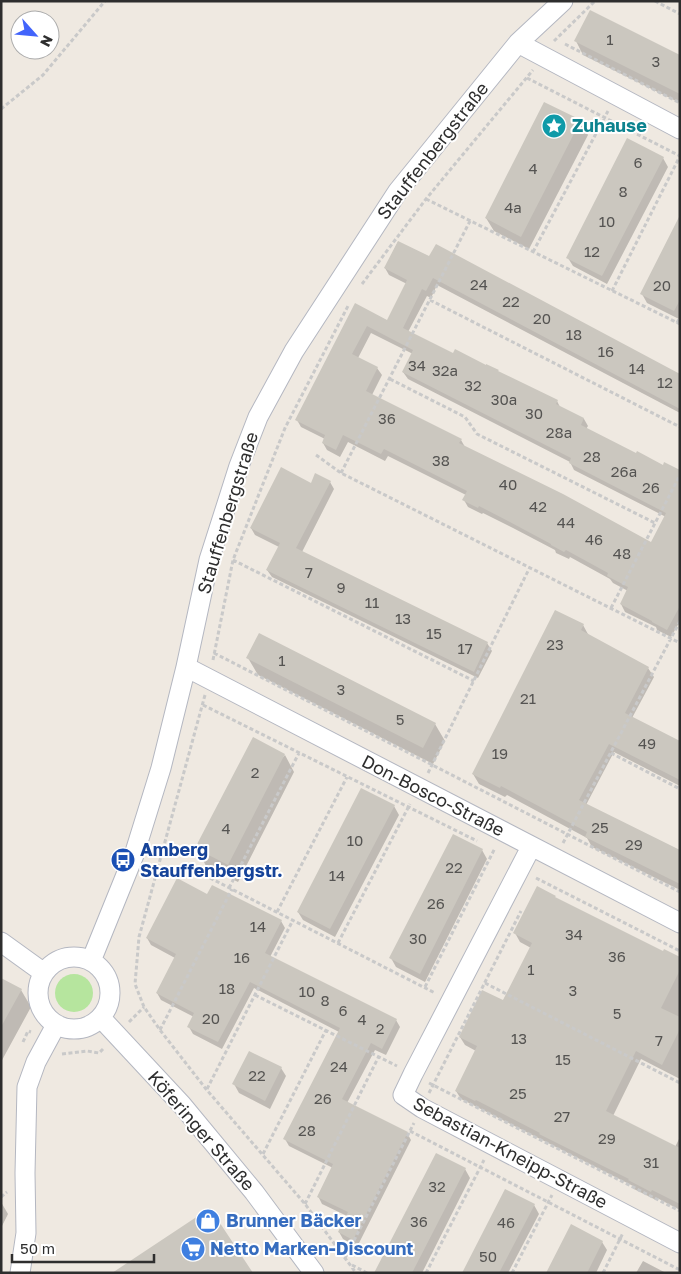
<svg xmlns="http://www.w3.org/2000/svg" width="681" height="1274" font-family="'Golos Text',sans-serif">
<style>
.green{fill:#b6e59e}
.shadow{fill:#0003;fill-rule:evenodd}
.building{fill:#cbc7bf;fill-rule:evenodd}
.lines{fill:none;stroke-linecap:round;stroke-linejoin:round}
.minor-casing{stroke:#b4b7c1;stroke-width:21}
.path{stroke:#c9c9c9;stroke-width:3;stroke-dasharray:4 2.5;stroke-linecap:butt}
.minor{stroke:#fff;stroke-width:19}
.labels{text-anchor:middle;stroke-width:4;stroke-linejoin:round;paint-order:stroke}
.number-label{font-size:15px;fill:#555452}
.culture-label{font-size:18px;font-weight:bold;fill:#0d838f;stroke:#fff;text-anchor:start}
.street-label{font-size:18px;fill:#2e2e2e;stroke:#fff}
.transit-label{font-size:18px;font-weight:bold;fill:#164399;stroke:#fff;text-anchor:start}
.shop-label{font-size:18px;font-weight:bold;fill:#366cbe;stroke:#fff;text-anchor:start}
</style>
<rect width="100%" height="100%" fill="#efe9e1"/>
<path class="green" d="M55 993a19 19 0 1 1 38 0a19 19 0 1 1-38 0Z"/>
<path class="shadow" d="M576 41 680 56V103L583 55Z
M580 121 588 135 529 249 494 231 486 218Z
M663 158 668 167 607 284 573 266 568 258Z
M680 217V318L679 319 647 303 642 294Z
M398 242 680 375V413L437 285 431 298 427 296 408 332 454 355 557 401 560 407 584 419 588 426 586 429 680 486V621L671 637 657 630 656 627 625 612 621 604 628 591 613 583 610 579 570 557 569 559 556 553 555 550 513 528 483 513 482 514 468 507 464 500 466 495 388 456 385 461 348 442 340 457 327 450 323 443 325 439 301 427 297 420 355 305 388 321 407 284 389 275 385 268ZM371 333 413 354 403 372 408 379 570 462 574 470 666 517 652 544 465 447 461 440 372 395 382 375 377 368 358 358Z
M330 482 334 489 302 552 487 643 492 651 478 678 272 577 267 570 279 547 255 535 251 528Z
M583 625 589 636 648 668 654 677 632 718 680 742V786L614 752 586 805 680 852V890L592 847 587 838 507 795 505 797 479 784 473 774Z
M248 658 435 724 445 741 433 764 258 675Z
M285 755 294 772 238 882 206 866 197 848Z
M394 806 399 815 335 937 303 920 298 912Z
M482 850 487 859 425 982 396 967 391 958Z
M208 896 281 921 285 928 270 957 396 1020 400 1027 386 1055 375 1050 347 1103 407 1133 411 1140 357 1247 343 1239 339 1232 347 1216 322 1204 318 1196 333 1168 289 1146 285 1139 339 1032 254 988 222 1049 193 1034 189 1027 194 1017 161 1000 157 993 175 958 151 945 147 938Z
M556 900 663 952 680 959V1079L641 1059 613 1116 675 1147 680 1137V1210L657 1198 656 1200 634 1189 633 1186 461 1099 456 1091 476 1051 465 1045 460 1037 503 1001 531 948 520 942 515 933Z
M1 980 21 990 31 1007 1 1062Z
M281 1068 286 1076 270 1109 239 1093 234 1084Z
M465 1169 470 1178 422 1273H376Z
M1 1202 8 1214 1 1228Z
M534 1205 539 1214 508 1273H463Z
M602 1242 607 1250 596 1273H548Z
M643 1261 666 1273H636Z"/>
<path class="building" d="M590 10 680 55V94L574 41Z
M544 102 581 120 521 237 485 218Z
M627 138 664 157 602 276 566 258Z
M680 215V300L674 311 640 294Z
M398 241 429 256 436 244 680 374V409L433 278 426 291 422 289 403 328 453 353 455 349 486 365V364L499 370 498 371 558 400 556 404 584 418 581 425 636 453 637 451 663 465 664 462 680 470V606L667 630 652 622V621L620 604 628 587 607 576 608 573 566 550 564 552 551 545V544L508 521 479 506 478 508 462 500 467 491 384 449 381 454 343 435 336 450 322 443 325 435 295 420 355 303 387 320 407 280 384 268ZM367 326 413 350 402 372 571 458 569 463 666 513 651 542 563 494 459 443 462 439 366 391 378 367 352 354Z
M281 467 311 483 315 473 331 481 296 548 488 642 474 672 266 570 280 543 250 528Z
M555 610 584 624 581 630 649 667 625 713 680 741V780L609 744 579 800 680 850V884L585 837 587 832 501 786 500 788 472 774Z
M259 633 436 723 423 748 246 658Z
M253 737 285 754 228 865 195 848Z
M361 788 395 805 330 929 297 912Z
M453 834 483 849 420 974 389 958Z
M177 878 207 894 212 885 282 920 265 953 397 1019 382 1049 371 1043 342 1099 408 1132 353 1240 338 1232 348 1212 317 1197 333 1164 283 1139 340 1028 250 982 218 1042 187 1027 194 1013 156 993 176 954 146 938Z
M537 886 556 896 555 897 663 951 664 949 680 957V970L661 1008 680 1017V1029L662 1065 636 1051 606 1111 680 1148V1204L652 1190 651 1192 628 1180 629 1179 539 1134 540 1133 476 1100 475 1101 455 1091 477 1046 459 1037 482 990 503 1000 532 943 513 933Z
M1 978 22 989 1 1027Z
M249 1051 282 1067 265 1101 232 1084Z
M436 1153 466 1168 412 1273H374Z
M505 1189 535 1204 499 1273H462Z
M210 1208 253 1273H112L201 1214Z
M571 1224 603 1241 587 1273H546Z"/>
<g class="lines">
<defs>
<path id="minor" d="M518 43 680 129
M186 667 680 923
M531 847 413 1074 403 1095 422 1108 680 1243
M1 942 44 973
M38 993a36 36 0 1 1 72 0a36 36 0 1 1-72 0Z
M91 961 134 855 161 768 186 667 209 560 239 466 258 417 294 351 398 191 518 43 563 1
M101 1018 182 1105 254 1192 314 1273
M20 1273 26 1233 25 1173 27 1087 36 1062 56 1025"/>
</defs>
<use href="#minor" class="minor-casing"/>
<path class="path" d="M655 1 680 14
M554 41 595 1
M565 44 680 103
M527 78 680 156
M1 109 43 75 105 1
M426 199 680 324
M533 252 608 111
M362 284 426 199 533 70
M612 291 680 156
M430 300 680 427
M677 323 680 317
M390 379 465 417 477 434 655 523
M316 455 341 473 680 643
M341 473 470 221
M233 560 474 681
M611 608 680 475
M214 653 680 892
M213 660 233 560 285 428 348 306
M205 695 139 937 135 984 144 1007 160 1030 206 1089 305 1204 356 1273
M203 705 477 841
M611 753 680 789
M428 773 530 567
M563 843 680 621
M210 878 435 993
M536 878 680 951
M229 888 299 753
M277 912 347 777
M338 943 410 804
M485 983 680 1083
M425 987 495 848
M255 995 397 1066
M129 1022 144 1007
M160 1030 232 889
M23 1042 28 1031 31 1032
M62 1054 87 1051 99 1053 104 1048
M429 1083 680 1211
M207 1089 293 920
M429 1093 521 911
M410 1131 680 1270
M263 1154 326 1030
M1 1197 7 1192
M305 1204 379 1056
M345 1258 414 1123
M352 1265 367 1273
M426 1273 484 1160
M512 1273 552 1195
M603 1273 623 1233"/>
<use href="#minor" class="minor"/>
</g>
<defs>
<symbol id="sight-disc" viewBox="-11 -11 22 22"><circle r="9.5" fill="#0f9aa8" stroke="#fff"/><path d="M0-6L1.8-2.2L6-1.7L2.9 1.2L3.7 5.4L0 3.3L-3.7 5.4L-2.9 1.2L-6-1.7L-1.8-2.2Z" fill="#fff"/></symbol>
<symbol id="bus-disc" viewBox="-11 -11 22 22"><circle r="9.5" fill="#1a4fb4" stroke="#fff"/><path d="M-5-6H5V4H4V6H2V4H-2V6H-4V4H-5ZM-3.5-4V0h7V-4ZM-3.5 1.2v1.5H-2V1.2ZM2 1.2v1.5H3.5V1.2Z" fill="#fff"/></symbol>
<symbol id="shop-disc" viewBox="-11 -11 22 22"><circle r="9.5" fill="#3f7fe0" stroke="#fff"/><path d="M-5-2.5h2.3a2.7 3.5 0 0 1 5.4 0H5L5.5 6h-11ZM-1.5-2.5h3a1.5 2.3 0 0 0-3 0Z" fill="#fff"/></symbol>
<symbol id="supermarket-disc" viewBox="-11 -11 22 22"><circle r="9.5" fill="#3f7fe0" stroke="#fff"/><path d="M-6-5.5h2.5l.6 2H6L4.5 2H-2.5L-4.4-4H-6ZM-1.5 3.2a1.3 1.3 0 1 0 .1 0ZM3 3.2a1.3 1.3 0 1 0 .1 0Z" fill="#fff"/></symbol>
</defs>
<g fill-rule="evenodd">
<use href="#sight-disc" x="540" y="112" width="28" height="28"/>
<use href="#bus-disc" x="109" y="846" width="28" height="28"/>
<use href="#shop-disc" x="194" y="1207" width="28" height="28"/>
<use href="#supermarket-disc" x="179" y="1235" width="28" height="28"/>
</g>
<g class="labels">
<g class="number-label">
<text x="610" y="45">1</text>
<text x="656" y="67">3</text>
<text x="638" y="168">6</text>
<text x="533" y="174">4</text>
<text x="623" y="197">8</text>
<text x="513" y="213">4a</text>
<text x="607" y="227">10</text>
<text x="592" y="257">12</text>
<text x="479" y="290">24</text>
<text x="662" y="291">20</text>
<text x="511" y="307">22</text>
<text x="542" y="324">20</text>
<text x="574" y="340">18</text>
<text x="606" y="357">16</text>
<text x="417" y="371">34</text>
<text x="637" y="374">14</text>
<text x="445" y="376">32a</text>
<text x="665" y="388">12</text>
<text x="473" y="391">32</text>
<text x="504" y="405">30a</text>
<text x="534" y="419">30</text>
<text x="387" y="424">36</text>
<text x="559" y="438">28a</text>
<text x="592" y="462">28</text>
<text x="441" y="466">38</text>
<text x="624" y="477">26a</text>
<text x="508" y="490">40</text>
<text x="651" y="493">26</text>
<text x="538" y="512">42</text>
<text x="566" y="528">44</text>
<text x="594" y="545">46</text>
<text x="622" y="559">48</text>
<text x="309" y="578">7</text>
<text x="341" y="593">9</text>
<text x="372" y="608">11</text>
<text x="403" y="624">13</text>
<text x="434" y="639">15</text>
<text x="555" y="650">23</text>
<text x="465" y="654">17</text>
<text x="282" y="666">1</text>
<text x="341" y="695">3</text>
<text x="528" y="704">21</text>
<text x="400" y="725">5</text>
<text x="647" y="749">49</text>
<text x="500" y="759">19</text>
<text x="255" y="778">2</text>
<text x="600" y="833">25</text>
<text x="226" y="834">4</text>
<text x="355" y="846">10</text>
<text x="634" y="850">29</text>
<text x="454" y="873">22</text>
<text x="337" y="881">14</text>
<text x="436" y="909">26</text>
<text x="258" y="932">14</text>
<text x="574" y="940">34</text>
<text x="418" y="944">30</text>
<text x="617" y="962">36</text>
<text x="242" y="963">16</text>
<text x="531" y="975">1</text>
<text x="227" y="994">18</text>
<text x="573" y="996">3</text>
<text x="307" y="997">10</text>
<text x="325" y="1006">8</text>
<text x="343" y="1016">6</text>
<text x="617" y="1019">5</text>
<text x="211" y="1024">20</text>
<text x="362" y="1025">4</text>
<text x="380" y="1034">2</text>
<text x="519" y="1044">13</text>
<text x="659" y="1046">7</text>
<text x="563" y="1065">15</text>
<text x="339" y="1072">24</text>
<text x="257" y="1081">22</text>
<text x="518" y="1099">25</text>
<text x="323" y="1104">26</text>
<text x="562" y="1122">27</text>
<text x="307" y="1136">28</text>
<text x="607" y="1144">29</text>
<text x="651" y="1168">31</text>
<text x="437" y="1192">32</text>
<text x="419" y="1227">36</text>
<text x="506" y="1228">46</text>
<text x="488" y="1262">50</text>
</g>
<g class="culture-label">
<text x="572" y="132">Zuhause</text>
</g>
<g class="street-label">
<text transform="translate(433 151) rotate(-52)" y="6">Stauffenbergstraße</text>
<text transform="translate(228 513) rotate(-73)" y="6">Stauffenbergstraße</text>
<text transform="translate(433 796) rotate(27)" y="6">Don-Bosco-Straße</text>
<text transform="translate(201 1131) rotate(49)" y="6">Köferinger Straße</text>
<text transform="translate(510 1153) rotate(28)" y="6">Sebastian-Kneipp-Straße</text>
</g>
<g class="transit-label">
<text x="140" y="856">Amberg<tspan x="140" dy="21">Stauffenbergstr.</tspan></text>
</g>
<g class="shop-label">
<text x="226" y="1227">Brunner Bäcker</text>
<text x="210" y="1255">Netto Marken-Discount</text>
</g>
</g>
<rect width="681" height="1274" fill="none" stroke="#2e2e2e" stroke-width="5"/>
<g transform="translate(35 35) rotate(117)"><circle r="24" fill="#ffffff" stroke="#ababab"/>
<path d="M0-4L9 19L0 12L-9 19Z" fill="#4264fb"/>
<text y="-8" font-size="14" font-weight="bold" text-anchor="middle" fill="#2e2e2e">N</text>
</g>
<path d="M12 1254v8h142v-8" fill="none" stroke="#2e2e2e" stroke-width="2.5"/>
<text x="20" y="1254" font-size="15" fill="#2e2e2e" stroke="#ffffff" stroke-width="4" paint-order="stroke">50 m</text>
</svg>
